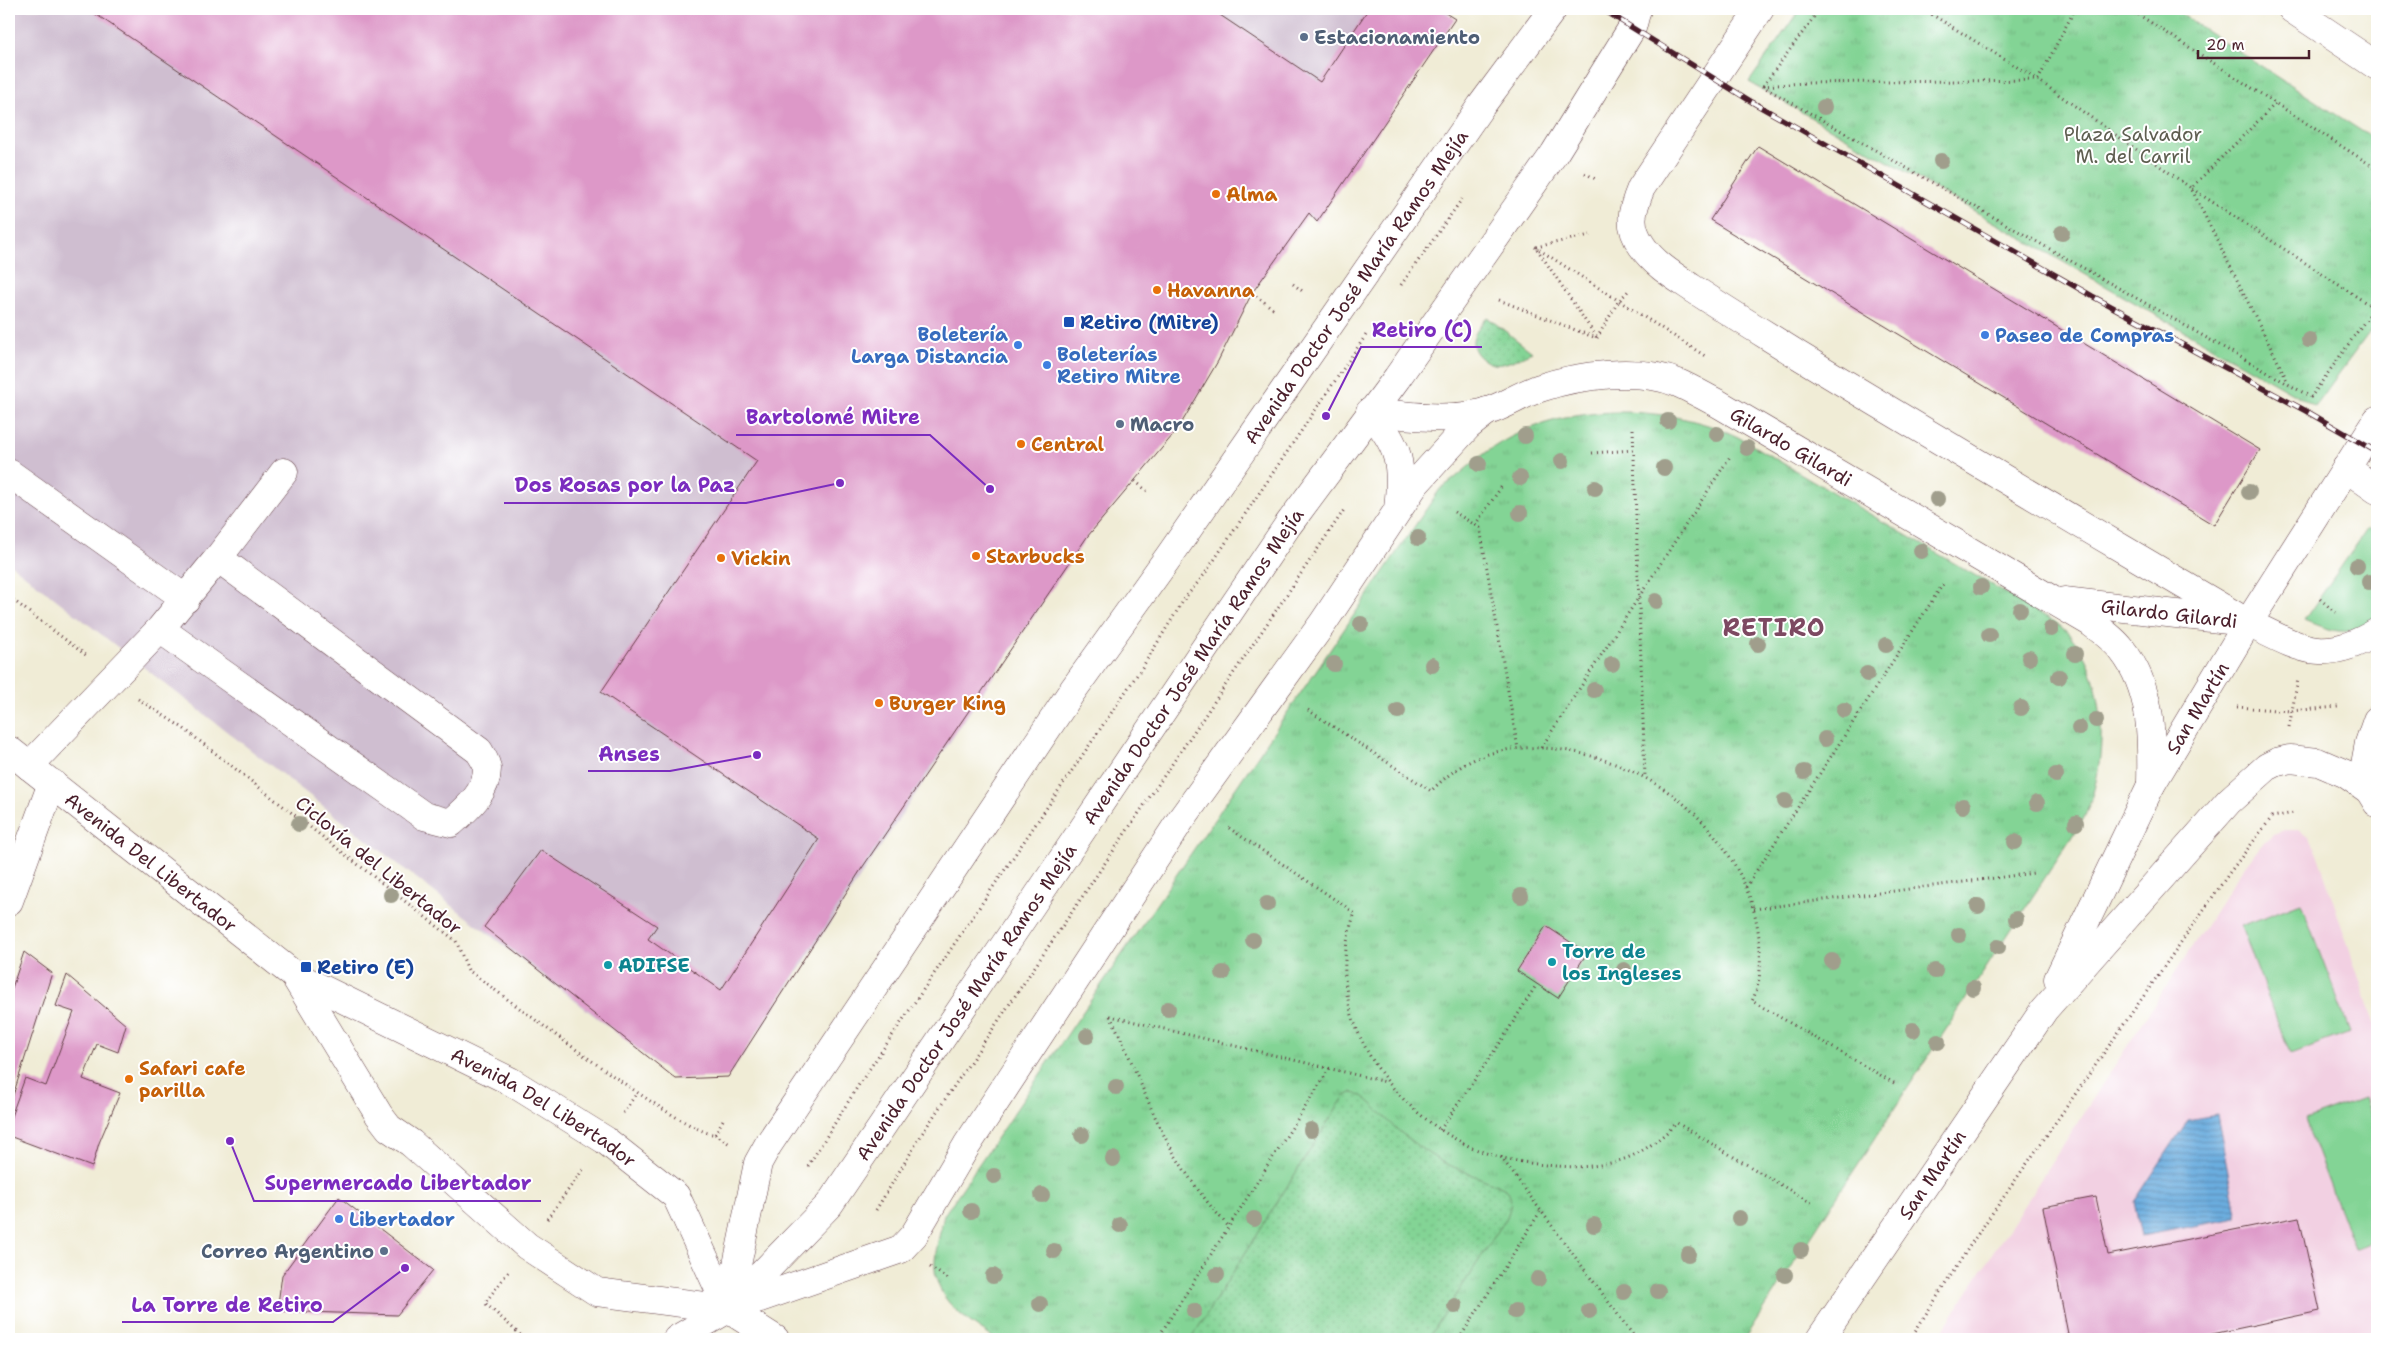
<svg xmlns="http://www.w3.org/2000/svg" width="2386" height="1348" font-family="'Shantell Sans',sans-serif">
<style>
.built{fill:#f2d0e2}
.industrial{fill:#cfbed0}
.grass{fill:#83d495;stroke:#667a60}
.park{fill:url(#park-tufts);stroke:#667a60}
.garden{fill:url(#garden-dots);stroke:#667a60}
.water{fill:url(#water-rules);stroke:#5a6685}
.building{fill:#dd98c8}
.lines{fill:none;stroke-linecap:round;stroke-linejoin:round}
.minor-casing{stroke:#633e45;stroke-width:29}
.major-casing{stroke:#633e45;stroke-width:29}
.path{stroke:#633e45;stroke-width:3;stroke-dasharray:1 4;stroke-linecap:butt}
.minor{stroke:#fff;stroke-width:28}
.major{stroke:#fff;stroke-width:28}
.rail-casing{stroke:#4a1f2b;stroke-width:5.5}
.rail{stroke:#fff;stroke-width:4;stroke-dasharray:11;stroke-linecap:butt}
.tree{fill:#a09e8c}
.service-dot{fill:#5c6f8a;stroke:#fff;stroke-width:2}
.food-dot{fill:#e8710a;stroke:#fff;stroke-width:2}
.transit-dot{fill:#1a4fb4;stroke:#fff;stroke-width:2}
.shop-dot{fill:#3f7fe0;stroke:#fff;stroke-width:2}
.culture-dot{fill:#0f9aa8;stroke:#fff;stroke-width:2}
.labels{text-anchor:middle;stroke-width:4;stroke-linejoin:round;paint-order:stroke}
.service-label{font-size:19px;font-weight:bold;fill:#4e5e75;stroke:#fff;text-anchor:start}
.park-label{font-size:19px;fill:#5e5e50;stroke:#fff}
.food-label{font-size:19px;font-weight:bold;fill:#c56008;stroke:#fff;text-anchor:start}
.street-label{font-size:19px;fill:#4a1f2b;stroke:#fff}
.transit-label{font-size:19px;font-weight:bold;fill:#164399;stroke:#fff;text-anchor:start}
.shop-label{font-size:19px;font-weight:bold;fill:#366cbe;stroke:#fff;text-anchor:start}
.culture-label{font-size:19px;font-weight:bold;fill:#0d838f;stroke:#fff;text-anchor:start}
.district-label{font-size:24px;font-weight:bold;letter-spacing:1px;fill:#7d4962;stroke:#fff}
.leader{fill:none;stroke:#7b2cbf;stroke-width:2}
.callout-dot{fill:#7b2cbf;stroke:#fff;stroke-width:2}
.callout-label{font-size:20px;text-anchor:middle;font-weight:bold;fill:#7b2cbf;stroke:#fff;stroke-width:4;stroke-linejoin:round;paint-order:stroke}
</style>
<defs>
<pattern id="park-tufts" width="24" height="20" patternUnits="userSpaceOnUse" patternTransform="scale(1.25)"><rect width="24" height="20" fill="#83d495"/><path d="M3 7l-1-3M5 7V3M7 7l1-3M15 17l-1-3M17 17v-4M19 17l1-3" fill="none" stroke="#73b681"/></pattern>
<pattern id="garden-dots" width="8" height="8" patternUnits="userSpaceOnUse" patternTransform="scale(1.25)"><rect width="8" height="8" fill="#83d495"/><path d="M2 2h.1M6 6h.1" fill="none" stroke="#73b681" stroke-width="1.8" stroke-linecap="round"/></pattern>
<pattern id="water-rules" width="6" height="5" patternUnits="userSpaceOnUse" patternTransform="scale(1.25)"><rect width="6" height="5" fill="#6baddf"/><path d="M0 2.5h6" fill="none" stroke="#5a8cb5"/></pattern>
</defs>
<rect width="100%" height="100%" fill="#fff"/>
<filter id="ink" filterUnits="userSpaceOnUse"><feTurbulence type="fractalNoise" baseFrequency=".02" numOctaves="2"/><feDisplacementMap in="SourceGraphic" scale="10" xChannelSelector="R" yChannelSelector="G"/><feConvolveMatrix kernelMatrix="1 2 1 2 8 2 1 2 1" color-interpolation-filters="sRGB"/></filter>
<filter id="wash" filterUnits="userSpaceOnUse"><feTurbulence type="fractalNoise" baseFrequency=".0096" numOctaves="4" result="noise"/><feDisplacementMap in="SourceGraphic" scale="20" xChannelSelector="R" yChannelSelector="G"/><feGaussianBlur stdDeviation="1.12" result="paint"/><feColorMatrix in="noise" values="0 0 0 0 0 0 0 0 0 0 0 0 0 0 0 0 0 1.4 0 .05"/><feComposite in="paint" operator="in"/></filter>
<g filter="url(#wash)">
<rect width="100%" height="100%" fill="#f0ecd6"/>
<path class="built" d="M2285 830H2299L2309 838 2317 853 2377 1032V1339H1937L2243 868 2264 842 2273 834Z"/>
<path class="industrial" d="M9 9H1452L1317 222 1305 214 1015 644 728 1077 676 1079 9 563Z"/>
<path class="grass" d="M2368 528 2377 535V620C2349 638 2333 632 2304 620Z
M2301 903 2350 1032 2290 1054 2241 926Z
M2364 1098 2377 1132V1240L2354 1249 2305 1120Z"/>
<path class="park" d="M1800 9H2173L2377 141V322L2315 406 1749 82Z
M1618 412C1658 412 1701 419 1738 437L2055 622C2111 662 2110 761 2084 818L1744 1339H995C967 1320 932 1300 935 1261 936 1246 941 1230 944 1215L1440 489C1457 478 1471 463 1488 451 1526 424 1572 413 1618 412Z"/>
<path class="garden" d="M1487 317 1532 352C1522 356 1512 362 1502 364 1489 367 1471 354 1473 340 1474 332 1483 323 1487 317Z
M1353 1092C1367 1095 1387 1121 1399 1131 1412 1142 1425 1152 1439 1160 1450 1167 1506 1187 1508 1191 1513 1199 1510 1209 1507 1217L1428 1339H1191L1336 1109 1345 1096Z"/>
<path class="water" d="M2217 1115 2237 1218 2141 1236 2134 1202 2188 1120Z"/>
<g id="blocks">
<path class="building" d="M88 9H1211L1320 82 1367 11 1364 9H1439L1455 19 1317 222 1309 213 1252 293 1218 361 1178 429 1087 537 862 868 728 1077 676 1079 484 927 541 850 657 926 648 939 721 990 819 839 601 692 757 461Z
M1758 146 2260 450 2214 525 1710 220Z
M1546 926 1587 953 1558 998 1517 971Z
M24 952 52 973 9 1108V997Z
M67 975 126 1025 118 1052 97 1044 83 1079 120 1093 99 1143 92 1167 9 1136V1122L25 1078 46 1086 74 1012 56 1006Z
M339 1197 433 1270 397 1315 277 1311 282 1275Z
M2096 1197 2108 1255 2299 1217 2320 1311 2189 1339H2069L2043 1207Z"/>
</g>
</g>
<g filter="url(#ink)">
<use href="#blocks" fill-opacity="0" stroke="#633e45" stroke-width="1"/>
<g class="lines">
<defs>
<path id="minor" d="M9 473 186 599
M218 558 284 472
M29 766 160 629 218 558 479 751C482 756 487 763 487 769 487 792 467 809 451 823L424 816 160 629
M9 901 52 783
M677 1339 728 1309"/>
<g id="major">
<path d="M1760 9 1641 188C1632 210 1627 225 1642 246 1654 264 1674 276 1692 288 1727 311 1763 333 1798 355 1947 446 2098 534 2248 623 2300 648 2323 665 2377 632"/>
<path d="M2292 9 2377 66"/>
<path id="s1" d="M1370 412C1409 415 1450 423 1488 411 1506 405 1522 394 1540 388 1578 375 1639 367 1678 383 1692 389 1705 397 1719 404L2090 622C2101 630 2114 639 2122 650 2153 689 2152 738 2151 785"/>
<path d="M1370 412C1400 446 1403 465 1398 509"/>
<path d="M2346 468 2377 490"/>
<path id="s2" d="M2064 601 2237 621"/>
<path id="s3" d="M9 750 294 975 510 1081 605 1140 676 1196 728 1309"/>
<path d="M2369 790 2364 770 2369 743 2377 720"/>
<path d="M294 975 379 1115 389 1128 411 1143 527 1246 597 1292 728 1309 775 1339"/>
<path id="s4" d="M2058 979 2151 785 2248 623 2377 420"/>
<path d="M734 1307 901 1249 914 1235 967 1145 1180 821 1323 623 1416 483 1468 426 1487 411"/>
<path id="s5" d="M728 1309 829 1205 1288 525 1397 378 1554 154 1632 28 1637 9"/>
<path id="s6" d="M728 1309 758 1163 768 1145 1073 690 1170 555 1481 106 1553 9"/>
<path id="s7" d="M1820 1339 2044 1010 2229 801 2267 767 2277 762 2290 759 2318 762 2346 774 2369 790 2377 803"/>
</g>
</defs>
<use href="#minor" class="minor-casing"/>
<use href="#major" class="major-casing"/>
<path class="path" d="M1923 9 2038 80 2075 9
M2130 9 2377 169
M1762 86 2311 397 2377 304
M1763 86 1804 83 2038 80 2191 188 2288 382
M1763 86 1820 9
M2275 104 2191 188 2374 308
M1585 173 1597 180
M1535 247 1705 356
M1536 247 1590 235
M1537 249 1597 338
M1293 284 1305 293
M1401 285 1462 199
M1252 293 1275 310
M1499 300 1596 338
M1597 338 1618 302 1629 290
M1633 429 1645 778
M1592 453 1633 450
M1135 481 1147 491
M1454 512 1480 528 1518 749
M1475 525 1502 486
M9 597 87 656
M2320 599 2337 614
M138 699 183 728 456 941 468 970C503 995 687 1137 715 1134
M2237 707 2290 711 2338 707
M1308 710 1431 791C1444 778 1459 766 1477 758 1548 729 1648 765 1699 818 1731 851 1754 892 1759 938 1761 959 1762 981 1752 1001L1894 1083
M2289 727 2298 679
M1541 748 1731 455
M1229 828 1355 913C1320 1005 1380 1099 1461 1142 1486 1156 1517 1162 1545 1165 1573 1168 1601 1168 1627 1158 1647 1150 1662 1137 1677 1123L1813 1204
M1746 887 1945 581
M1754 909 2034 873
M1110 1016 1386 1082
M1110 1016C1131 1056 1145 1099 1166 1139 1183 1171 1205 1201 1229 1227
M623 1113 637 1093
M1440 1130 1502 1040 1537 984
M715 1134 731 1145
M715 1134 723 1120
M1501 1157 1636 1339
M808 1166 860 1083 1143 666 1185 598 1204 575 1366 335
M876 1210 925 1129 1344 510
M547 1219 585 1167
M930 1267 950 1280
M508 1272 485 1303 525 1339
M1157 1339 1330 1068
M1459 1339 1540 1212
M1910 1339 1973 1241 2230 872 2272 817 2294 813"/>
<use href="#minor" class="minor"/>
<use href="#major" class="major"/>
<defs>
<path id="rail" d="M1602 9 1752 102 2092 296 2306 411 2377 452"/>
</defs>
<use href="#rail" class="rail-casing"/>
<use href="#rail" class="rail"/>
</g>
<g class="tree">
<circle cx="1824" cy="107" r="8"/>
<circle cx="1941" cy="161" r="8"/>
<circle cx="2062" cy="233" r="8"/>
<circle cx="2309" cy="340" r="8"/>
<circle cx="1668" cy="421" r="8"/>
<circle cx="1717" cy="434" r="8"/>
<circle cx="1525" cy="436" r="8"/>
<circle cx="1747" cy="448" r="8"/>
<circle cx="1562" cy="461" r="8"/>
<circle cx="1479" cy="464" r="8"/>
<circle cx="1664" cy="468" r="8"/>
<circle cx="1520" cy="478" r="8"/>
<circle cx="1595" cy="488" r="8"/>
<circle cx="2249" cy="492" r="8"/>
<circle cx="1937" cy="499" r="8"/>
<circle cx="1520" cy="513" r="8"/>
<circle cx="1418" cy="538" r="8"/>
<circle cx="1921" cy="551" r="8"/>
<circle cx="2357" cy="566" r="8"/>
<circle cx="2369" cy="582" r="8"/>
<circle cx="1981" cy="587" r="8"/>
<circle cx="1656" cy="601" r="8"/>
<circle cx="2020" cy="610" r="8"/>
<circle cx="1361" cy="624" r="8"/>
<circle cx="2051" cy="629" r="8"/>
<circle cx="1989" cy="635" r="8"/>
<circle cx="1758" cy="644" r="8"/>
<circle cx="1886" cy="645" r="8"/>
<circle cx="2075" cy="654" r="8"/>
<circle cx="2029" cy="658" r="8"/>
<circle cx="1334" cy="664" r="8"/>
<circle cx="1612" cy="664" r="8"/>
<circle cx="1432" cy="665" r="8"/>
<circle cx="1867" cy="674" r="8"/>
<circle cx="2059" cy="677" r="8"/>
<circle cx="1594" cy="690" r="8"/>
<circle cx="2021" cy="708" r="8"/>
<circle cx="1844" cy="710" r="8"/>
<circle cx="1398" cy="711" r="8"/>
<circle cx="2096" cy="720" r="8"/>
<circle cx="2079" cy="728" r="8"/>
<circle cx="1825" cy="739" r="8"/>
<circle cx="1804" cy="772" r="8"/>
<circle cx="2056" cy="775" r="8"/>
<circle cx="1785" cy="801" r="8"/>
<circle cx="2037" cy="803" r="8"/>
<circle cx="1963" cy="806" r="8"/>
<circle cx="2076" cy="823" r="8"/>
<circle cx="299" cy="824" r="8"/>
<circle cx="2015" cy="842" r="8"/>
<circle cx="391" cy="895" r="8"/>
<circle cx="1521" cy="896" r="8"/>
<circle cx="1267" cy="904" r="8"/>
<circle cx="1978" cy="906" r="8"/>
<circle cx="2016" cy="919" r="8"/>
<circle cx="1959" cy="935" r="8"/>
<circle cx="1253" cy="940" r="8"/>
<circle cx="1998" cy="947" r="8"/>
<circle cx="1832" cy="961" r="8"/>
<circle cx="1624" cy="970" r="8"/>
<circle cx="1935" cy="971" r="8"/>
<circle cx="1223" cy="973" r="8"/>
<circle cx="1973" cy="988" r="8"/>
<circle cx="1168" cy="1009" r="8"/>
<circle cx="1913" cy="1030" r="8"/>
<circle cx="1087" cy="1036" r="8"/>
<circle cx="1938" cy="1042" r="8"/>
<circle cx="1116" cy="1087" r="8"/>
<circle cx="1311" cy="1130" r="8"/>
<circle cx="1082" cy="1135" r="8"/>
<circle cx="1113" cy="1159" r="8"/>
<circle cx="994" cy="1176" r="8"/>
<circle cx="1042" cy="1195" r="8"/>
<circle cx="971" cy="1211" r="8"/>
<circle cx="1739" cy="1218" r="8"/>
<circle cx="1254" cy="1219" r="8"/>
<circle cx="1120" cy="1225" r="8"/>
<circle cx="1594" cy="1225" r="8"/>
<circle cx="1801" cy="1250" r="8"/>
<circle cx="1054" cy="1251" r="8"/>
<circle cx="1688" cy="1254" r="8"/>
<circle cx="1217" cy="1275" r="8"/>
<circle cx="1785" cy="1275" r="8"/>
<circle cx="993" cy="1276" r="8"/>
<circle cx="1538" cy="1279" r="8"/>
<circle cx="1658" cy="1291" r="8"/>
<circle cx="1624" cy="1292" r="8"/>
<circle cx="1040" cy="1304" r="8"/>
<circle cx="1455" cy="1306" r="8"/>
<circle cx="1194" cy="1311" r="8"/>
<circle cx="1515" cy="1311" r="8"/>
<circle cx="1589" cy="1311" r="8"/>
</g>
</g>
<g class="service-dot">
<circle cx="1304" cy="37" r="5"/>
<circle cx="1120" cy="424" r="5"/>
<circle cx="384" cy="1251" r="5"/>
</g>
<g class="food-dot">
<circle cx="1216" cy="194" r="5"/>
<circle cx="1157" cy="290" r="5"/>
<circle cx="1021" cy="444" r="5"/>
<circle cx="976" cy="556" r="5"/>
<circle cx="721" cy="558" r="5"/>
<circle cx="879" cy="703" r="5"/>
<circle cx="129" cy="1079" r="5"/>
</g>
<g class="transit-dot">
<rect x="1063" y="316" width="12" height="12" rx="2.5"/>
<rect x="300" y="961" width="12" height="12" rx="2.5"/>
</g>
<g class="shop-dot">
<circle cx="1985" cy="335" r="5"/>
<circle cx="1018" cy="345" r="5"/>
<circle cx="1047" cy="365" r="5"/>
<circle cx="339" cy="1219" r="5"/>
</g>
<g class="culture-dot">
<circle cx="1552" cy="962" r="5"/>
<circle cx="608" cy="965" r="5"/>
</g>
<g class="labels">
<g class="service-label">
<text x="1314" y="44">Estacionamiento</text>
<text x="1130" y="431">Macro</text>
<text x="374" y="1258" text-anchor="end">Correo Argentino</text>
</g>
<g class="park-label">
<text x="2133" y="141">Plaza Salvador<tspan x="2133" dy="22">M. del Carril</tspan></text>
</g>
<g class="food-label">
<text x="1226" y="201">Alma</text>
<text x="1167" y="297">Havanna</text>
<text x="1031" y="451">Central</text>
<text x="986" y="563">Starbucks</text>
<text x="731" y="565">Vickin</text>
<text x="889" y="710">Burger King</text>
<text x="139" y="1075">Safari cafe<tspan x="139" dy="22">parilla</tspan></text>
</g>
<g class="street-label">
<text dy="7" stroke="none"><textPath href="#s6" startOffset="1210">Avenida Doctor José María Ramos Mejía</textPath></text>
<text dy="7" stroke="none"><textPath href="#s1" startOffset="446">Gilardo Gilardi</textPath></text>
<text dy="7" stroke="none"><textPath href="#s2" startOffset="106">Gilardo Gilardi</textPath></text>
<text dy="7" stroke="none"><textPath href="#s5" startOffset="795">Avenida Doctor José María Ramos Mejía</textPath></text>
<text dy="7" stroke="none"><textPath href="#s4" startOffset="305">San Martín</textPath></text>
<text dy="7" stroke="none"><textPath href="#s3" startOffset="181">Avenida Del Libertador</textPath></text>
<text transform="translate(379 865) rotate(39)" y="7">Ciclovía del Libertador</text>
<text dy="7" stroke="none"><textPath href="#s5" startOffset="390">Avenida Doctor José María Ramos Mejía</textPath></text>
<text dy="7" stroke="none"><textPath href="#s3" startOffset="646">Avenida Del Libertador</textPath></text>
<text dy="7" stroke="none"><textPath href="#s7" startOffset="199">San Martín</textPath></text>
</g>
<g class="transit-label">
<text x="1080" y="329">Retiro (Mitre)</text>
<text x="317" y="974">Retiro (E)</text>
</g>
<g class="shop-label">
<text x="1008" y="341" text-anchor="end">Boletería<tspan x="1008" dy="22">Larga Distancia</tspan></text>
<text x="1995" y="342">Paseo de Compras</text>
<text x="1057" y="361">Boleterías<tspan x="1057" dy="22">Retiro Mitre</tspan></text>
<text x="349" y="1226">Libertador</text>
</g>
<g class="culture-label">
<text x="1562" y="958">Torre de<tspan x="1562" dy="22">los Ingleses</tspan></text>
<text x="618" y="972">ADIFSE</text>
</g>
<g class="district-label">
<text x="1774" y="636">RETIRO</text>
</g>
</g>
<path class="leader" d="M1326 416L1361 347H1482M990 489L930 435H736M840 483L746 503H504M757 755L670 771H588M230 1141L254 1201H541M405 1268L333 1322H122"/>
<g class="callout-dot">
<circle cx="1326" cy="416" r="5"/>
<circle cx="990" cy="489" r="5"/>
<circle cx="840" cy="483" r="5"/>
<circle cx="757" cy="755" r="5"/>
<circle cx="230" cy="1141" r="5"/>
<circle cx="405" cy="1268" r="5"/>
</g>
<g class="callout-label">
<text x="1422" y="337">Retiro (C)</text>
<text x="833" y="424">Bartolomé Mitre</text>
<text x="625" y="492">Dos Rosas por la Paz</text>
<text x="629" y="761">Anses</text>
<text x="398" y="1190">Supermercado Libertador</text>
<text x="227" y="1312">La Torre de Retiro</text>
</g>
<rect width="2386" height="1348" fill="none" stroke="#fff" stroke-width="30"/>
<path d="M2198 50v8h111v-8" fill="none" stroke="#4a1f2b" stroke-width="2.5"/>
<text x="2206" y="50" font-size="15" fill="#4a1f2b" stroke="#ffffff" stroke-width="4" paint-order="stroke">20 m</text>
</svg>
